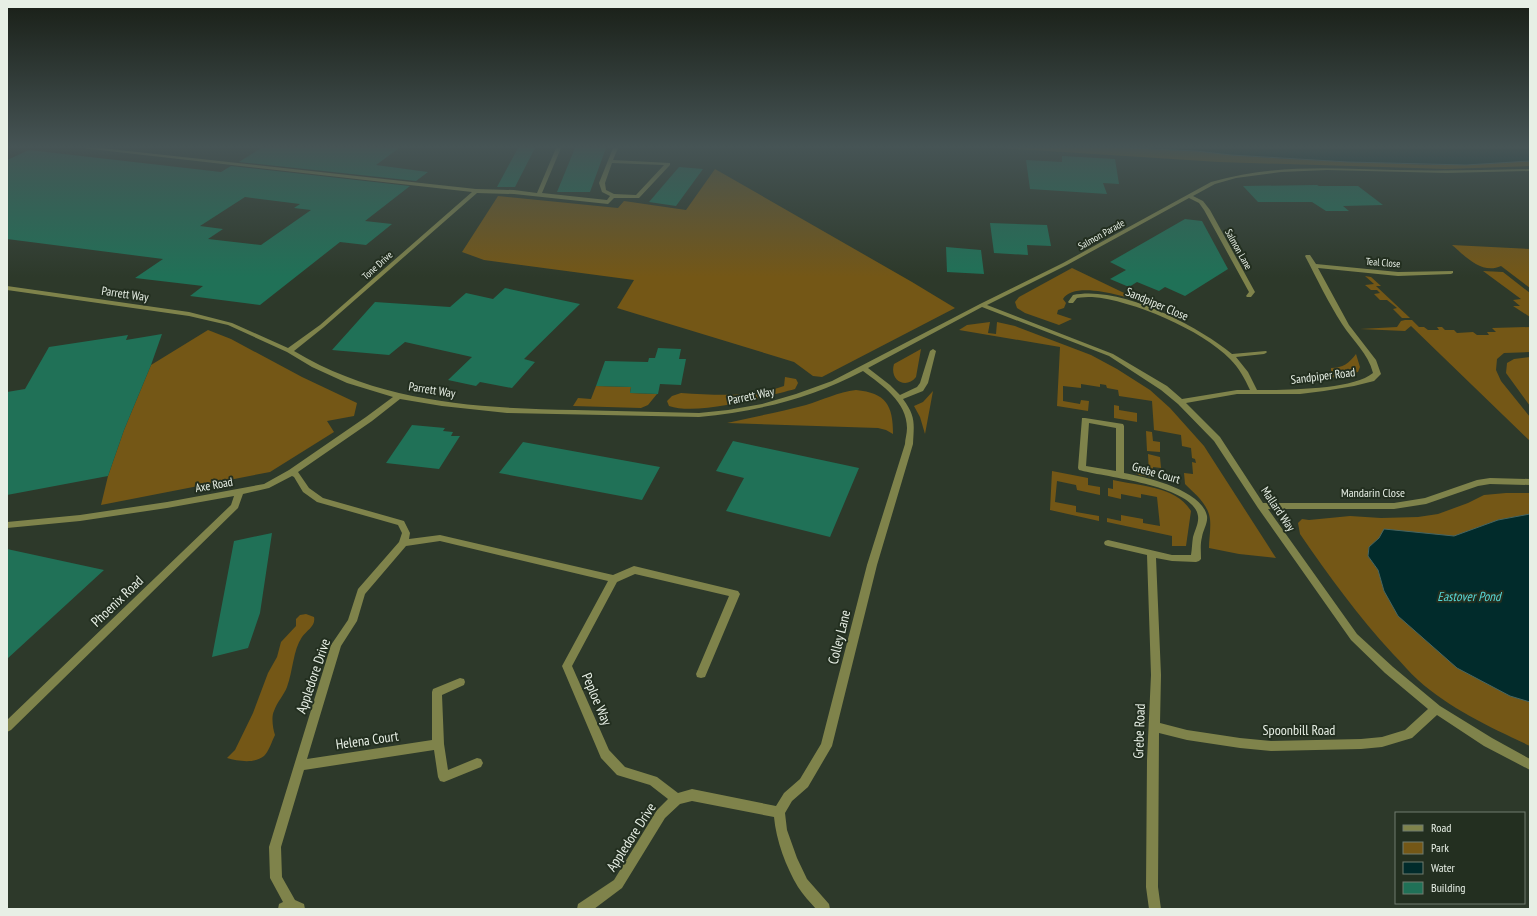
<svg xmlns="http://www.w3.org/2000/svg" width="1537" height="916" font-family="'PT Sans Narrow',sans-serif">
<style>
.green{fill:#745716}
.water{fill:#012b2b;stroke:#466663}
.building{fill:#207157;fill-rule:evenodd}
.lines{fill:none;stroke-linecap:round;stroke-linejoin:round}
.minor{fill:#7f834b;fill-rule:evenodd}
.labels{text-anchor:middle;stroke-width:4;stroke-linejoin:round;paint-order:stroke}
.far-street-label{font-size:10px;fill:#e7efe5;stroke:#232f20}
.street-label{font-size:12px;fill:#e7efe5;stroke:#232f20}
.water-label{font-size:13px;font-style:italic;fill:#58d9d8;stroke:#232f20}
.near-street-label{font-size:14px;fill:#e7efe5;stroke:#232f20}
</style>
<rect width="100%" height="100%" fill="#2d392a"/>
<path class="green" d="M1001 148H1130L1196 151 1231 155 1287 159 1428 165H1466L1530 161V166L1446 169 1219 162Z
M715 169 912 282 955 308 822 377 813 376 794 362 617 308 634 280 484 260 462 252 498 196 618 208 624 201 686 210Z
M1452 245 1530 249V288L1501 266C1482 275 1465 256 1452 245Z
M1072 268 1145 303C1128 297 1074 280 1063 299L1066 303 1064 308 1058 310 1057 314 1072 319 1059 325 1025 313 1017 308 1015 302 1019 297Z
M1483 271 1503 272 1530 293V317L1513 306H1520L1513 300 1521 299Z
M1365 276 1371 277 1381 286H1376L1410 318H1402L1393 309 1397 308 1387 300H1380L1374 294 1380 293 1377 290H1371L1365 285 1374 284Z
M1405 320H1412L1419 327H1424L1428 330H1439L1437 327H1442L1445 330H1454L1457 333 1473 332 1477 335H1489L1487 332H1496L1492 328 1530 327V352L1504 353 1497 359 1496 370 1501 381 1530 417V441L1411 326 1405 331 1360 329 1397 327 1401 321Z
M990 322 988 333 996 334 997 322 1015 326 1091 355 1117 369 1150 390 1170 408 1204 446 1276 558 1239 554 1209 548C1209 539 1211 529 1210 519 1208 504 1195 494 1185 484L1184 473 1193 474 1192 462 1196 463 1195 459 1192 458 1191 448 1182 446 1181 435 1154 430 1152 401 1119 396 1118 390 1107 388 1106 385 1100 384V387L1081 384V388L1063 386V401L1080 404 1081 400 1089 401 1088 411 1057 406 1060 347 959 330 967 325Z
M208 330 231 339 302 377 357 403 354 416 327 421 334 432 270 472 101 505 108 476 124 430 151 365Z
M921 349 916 377C906 390 889 380 894 364Z
M1356 354 1360 367 1358 372 1330 378 1329 373 1331 371V368C1343 368 1349 363 1356 354Z
M1530 357V406L1506 373 1507 363 1514 359Z
M785 377 796 379 798 383 795 389C765 397 698 416 669 406L667 401 672 396 681 393C716 395 751 398 784 386Z
M596 386 631 387 630 393 657 394 648 405 641 408 573 406 578 398 591 399Z
M856 390C886 393 893 405 893 434L886 430 878 428 727 423C753 417 780 412 806 405 823 400 838 392 856 390Z
M933 391 925 434 920 417 914 406 923 402Z
M1114 405 1119 406V410L1137 413V422L1114 418Z
M1146 431 1152 432 1153 441 1160 442V452L1147 451Z
M1148 454 1160 457 1161 468 1153 467 1154 478 1139 475 1132 471 1149 474Z
M1052 471 1088 478V485L1100 487V495L1077 490 1076 485 1057 481 1055 502 1076 506V512L1099 516V521L1050 510Z
M1113 480C1139 486 1176 486 1191 511L1186 546H1172V536L1107 522V518L1121 521V515L1143 519V523L1160 526 1157 497 1141 494V498L1121 494V499L1108 496V488L1113 489Z
M1506 493H1530V514L1498 520 1454 536 1429 535 1379 538 1369 547 1368 556 1378 570 1384 591 1510 696 1530 702V746C1492 728 1450 709 1418 680 1409 672 1401 662 1393 654 1358 616 1329 576 1300 534L1298 523 1302 519 1309 520 1350 516 1381 518 1418 517 1438 514 1468 503 1484 495Z
M306 614 314 617C316 626 307 630 302 637 293 650 293 671 287 687 284 695 277 702 274 711 271 717 273 729 275 735 272 741 269 751 264 756 254 764 238 761 227 758L235 750 253 713 268 673 277 657 281 642 296 626V619L300 615Z"/>
<path class="water" d="M1130 148H1530V161L1466 165 1348 162 1231 155 1196 151Z
M1530 514V702L1510 696 1457 668 1398 616 1384 591 1378 570 1368 556 1369 547 1379 538 1384 529 1454 536 1498 520Z"/>
<path class="building" d="M261 148H399L376 165 428 172 416 181 239 162Z
M518 148H535L515 187H497Z
M575 148H606L590 192H557Z
M29 150 221 172 231 166 410 186 365 221 392 224 366 245 340 242 260 305 190 296 203 286 135 278 163 259 7 239V160ZM245 197 300 204 294 208 311 210 261 245 208 239 223 229 200 226Z
M1062 156 1115 159 1119 184 1103 183 1107 194 1030 189 1026 160 1062 162Z
M679 167 703 169 676 206 649 202Z
M1317 185 1319 186H1358L1383 205 1343 206 1349 211H1326L1312 202H1258L1243 186Z
M1185 219 1202 221 1228 269 1185 296 1165 287 1159 291 1137 282 1129 287 1110 279 1126 270 1110 262Z
M990 223 1047 225 1051 246 1027 245 1028 255 994 253Z
M946 247 981 250 984 274 947 272Z
M505 288 580 304 524 359 535 362 512 388 480 382 476 386 448 380 472 357 405 342 389 355 332 350 375 302 450 307 466 293 493 299Z
M162 334 151 365 124 430 108 476 7 495V392L25 389 49 347 128 335 126 340Z
M658 348 681 349 679 359H686L681 385 660 384 658 394 630 393 631 387 596 386 605 361 648 362 649 358H655Z
M412 425 445 428 443 431 453 432 451 436H460L439 469 386 463Z
M733 441 859 468 830 537 726 511 744 478 716 471Z
M523 442 660 467 642 500 499 473Z
M272 533 260 613 248 648 212 657 234 541Z
M7 549 104 570 7 659Z"/>
<g class="lines">
<path class="minor" d="M82 148H101L476 189 514 190 537 193 556 148H561L542 193 607 200 610 196 602 192 599 183 613 148H618L613 160 670 163V165L639 198H614L608 204 514 194 477 193 324 327 294 351C381 403 476 408 575 410 616 411 658 412 699 413L728 410 762 404 796 394 832 381 980 304 1063 263 1211 182C1276 164 1330 168 1396 170 1441 171 1485 170 1530 169V171L1446 173 1327 170 1281 172 1236 178 1215 184 1193 196 1203 201 1210 210 1255 292 1251 297H1247L1246 296 1249 292 1204 210 1199 203 1189 198 1067 265 987 305 1113 354 1167 386 1182 399 1237 390H1250C1245 379 1239 368 1230 359 1202 330 1132 300 1092 297 1087 297 1082 297 1077 298L1073 303H1069L1068 302 1073 295C1119 285 1197 325 1232 354L1266 351 1267 352 1266 353 1264 354 1236 357 1248 372 1257 390C1284 390 1353 390 1373 373 1368 353 1353 341 1342 324 1328 302 1317 279 1305 256L1306 255H1310L1316 264 1398 272 1453 271V273L1451 274 1398 276 1318 268 1349 325 1376 360 1381 374 1374 381 1354 386 1324 391 1300 394H1237L1186 403 1220 437 1263 503H1394L1425 498 1477 480 1490 478 1530 479V485L1490 484 1478 486 1426 504 1394 509H1268L1357 634 1393 667 1440 706 1492 738 1530 759V770L1484 746 1437 715 1412 738 1382 747 1361 749 1271 751 1240 748 1187 740 1159 733 1158 887 1161 909H1149L1146 887 1147 760 1151 675 1147 555 1108 546 1105 545 1104 543 1105 541 1108 540 1172 555H1191C1192 549 1192 543 1193 537 1195 530 1199 523 1198 516 1194 485 1103 477 1079 470L1078 468 1082 418H1085L1123 424 1124 426V473C1146 477 1202 490 1207 516 1208 523 1203 530 1202 537 1200 544 1201 552 1201 559L1199 561 1196 562 1172 561 1156 558 1161 675 1160 723 1187 730 1240 738 1271 741 1361 739 1382 737 1405 730 1428 709 1385 673 1351 640 1258 508 1214 441 1178 404 1161 390 1109 356 982 307 868 368 890 385 900 395 917 387 920 383 930 351 933 349 936 351 928 383 923 391 903 399C916 417 914 423 913 444L877 565 832 746 808 787 792 801 785 813 787 830 797 858 807 879 829 904 830 909H816C810 902 803 895 798 887 786 867 776 840 774 817L692 801 680 804 665 818 622 888 594 909H577L578 904 614 880 657 810 668 799 650 785 617 775 601 758 562 666 608 581 440 541 406 546 365 594 357 621 341 646 307 759 432 740V692L433 689 460 678 464 679 465 682 464 685 442 695 444 744 448 770 477 758 481 759 483 763 481 767 444 782 440 781 438 777 434 750 304 770 281 847 282 877 295 900 304 904 305 909H278L279 904 283 902 270 878 269 847 331 645 348 620 358 589 399 542 402 533 398 525 317 502 303 492 294 477 292 476 269 488 243 494 238 508 11 730 7 732V720L231 505 234 496 167 508 80 521 7 528V522L80 515 167 502 264 484 289 470 366 417 393 397 347 383 312 367 287 352 228 325 189 316 7 290V286L189 312 232 323 288 348 320 325 472 192ZM612 163 664 165 636 195 614 194 606 190 605 183ZM863 371C882 385 907 402 907 428 907 434 905 439 905 444L867 565 821 744 800 779 784 793 776 806 692 789 678 793 657 777 625 767 609 750 572 666 617 582 635 574 729 596 696 674 697 677 701 678 705 677 740 594 738 591 634 566 613 575 440 535 409 539 410 533 404 521 323 498 309 488 298 472 372 421 400 399 442 406 507 413 699 417C758 411 810 399 863 371ZM1089 423 1116 428V471L1086 466Z"/>
</g>
<linearGradient id="sky" x2="0" y2="1"><stop stop-color="#191f17"/><stop offset="0.53" stop-color="#465455"/><stop offset="1" stop-color="#465455" stop-opacity="0"/></linearGradient>
<rect width="1537" height="277" fill="url(#sky)"/>
<g class="labels">
<g class="far-street-label">
<text transform="translate(1101 234) rotate(-29)" y="4">Salmon Parade</text>
<text transform="translate(1239 249) rotate(61)" y="4">Salmon Lane</text>
<text transform="translate(1383 262) rotate(4)" y="4">Teal Close</text>
<text transform="translate(377 265) rotate(-42)" y="4">Tone Drive</text>
</g>
<g class="street-label">
<text transform="translate(125 294) rotate(8)" y="4">Parrett Way</text>
<text transform="translate(1157 304) rotate(23)" y="4">Sandpiper Close</text>
<text transform="translate(1323 376) rotate(-7)" y="4">Sandpiper Road</text>
<text transform="translate(432 390) rotate(9)" y="4">Parrett Way</text>
<text transform="translate(751 396) rotate(-12)" y="4">Parrett Way</text>
<text transform="translate(1156 473) rotate(16)" y="4">Grebe Court</text>
<text transform="translate(214 485) rotate(-10)" y="4">Axe Road</text>
<text x="1373" y="497">Mandarin Close</text>
<text transform="translate(1278 509) rotate(56)" y="4">Mallard Way</text>
</g>
<g class="water-label">
<text x="1469" y="601">Eastover Pond</text>
</g>
<g class="near-street-label">
<text transform="translate(117 601) rotate(-44)" y="5">Phoenix Road</text>
<text transform="translate(839 637) rotate(-76)" y="5">Colley Lane</text>
<text transform="translate(313 676) rotate(-71)" y="5">Appledore Drive</text>
<text transform="translate(597 699) rotate(67)" y="5">Peploe Way</text>
<text x="1299" y="735">Spoonbill Road</text>
<text transform="translate(1139 731) rotate(-88)" y="5">Grebe Road</text>
<text transform="translate(367 740) rotate(-8)" y="5">Helena Court</text>
<text transform="translate(631 837) rotate(-57)" y="5">Appledore Drive</text>
</g>
</g>
<rect width="1537" height="916" fill="none" stroke="#e7efe5" stroke-width="16"/>
<rect x="1395" y="812" width="130" height="92" fill="#232f20" stroke="#717c6f"/>
<rect x="1403" y="825" width="20" height="6" fill="#7f834b" stroke="#717c6f"/>
<text x="1431" y="832" font-size="12" fill="#e7efe5">Road</text>
<rect x="1403" y="842" width="20" height="12" fill="#745716" stroke="#717c6f"/>
<text x="1431" y="852" font-size="12" fill="#e7efe5">Park</text>
<rect x="1403" y="862" width="20" height="12" fill="#012b2b" stroke="#717c6f"/>
<text x="1431" y="872" font-size="12" fill="#e7efe5">Water</text>
<rect x="1403" y="882" width="20" height="12" fill="#207157" stroke="#717c6f"/>
<text x="1431" y="892" font-size="12" fill="#e7efe5">Building</text>
</svg>
